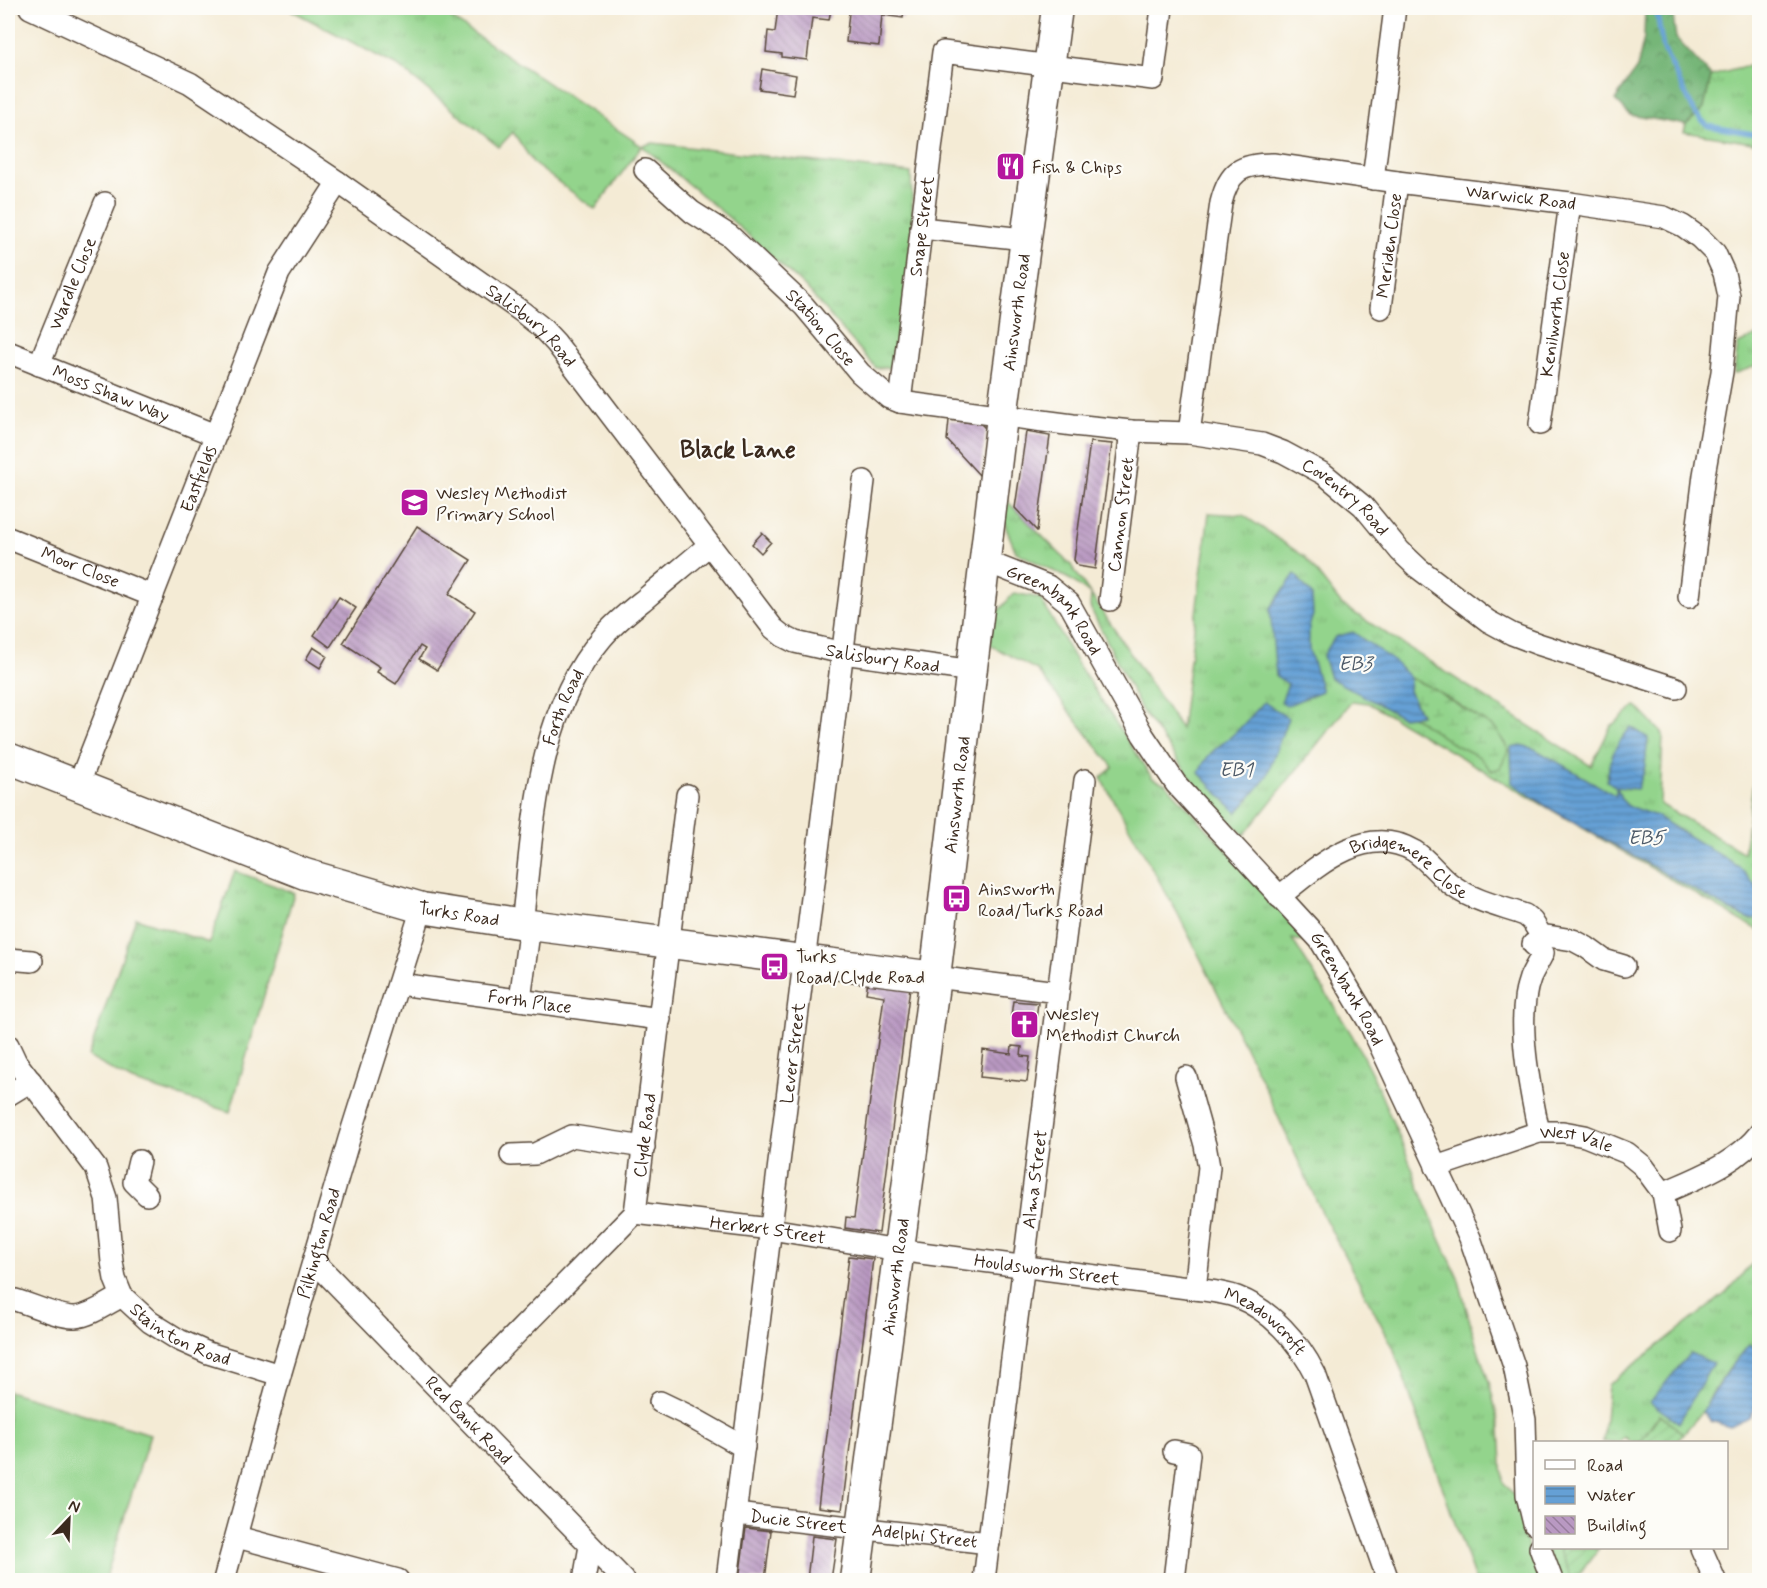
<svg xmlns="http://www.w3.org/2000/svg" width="1767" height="1588" font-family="Mynerve,sans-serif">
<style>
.grass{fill:url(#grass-tufts);stroke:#677f55;stroke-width:1.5}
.forest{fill:url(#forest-crowns);stroke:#58704b;stroke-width:1.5}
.wetland{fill:url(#wetland-marsh);stroke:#677f55;stroke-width:1.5}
.garden{fill:url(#garden-furrows);stroke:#677f55;stroke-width:1.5}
.pitch{fill:#93d48c;stroke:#677f55;stroke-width:1.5}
.water{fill:url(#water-rules);stroke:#50657a;stroke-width:1.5}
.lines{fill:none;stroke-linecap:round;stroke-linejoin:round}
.stream{stroke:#65a0d5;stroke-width:5}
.building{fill:url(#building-back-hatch)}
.street-casing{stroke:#574739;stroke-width:24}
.secondary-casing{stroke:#574739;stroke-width:33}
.street{stroke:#fff;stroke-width:21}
.secondary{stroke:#fff;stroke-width:30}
.labels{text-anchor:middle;stroke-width:4.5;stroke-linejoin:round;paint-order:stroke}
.poi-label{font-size:18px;fill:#3b2a1e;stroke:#fdfcf7;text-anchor:start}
.street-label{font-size:18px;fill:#3b2a1e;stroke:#fdfcf7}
.water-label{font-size:20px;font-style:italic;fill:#4c5967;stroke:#fdfcf7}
.district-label{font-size:24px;font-weight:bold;fill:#3b2a1e;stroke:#fdfcf7}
</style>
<defs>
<pattern id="grass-tufts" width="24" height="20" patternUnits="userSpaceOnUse" patternTransform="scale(1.5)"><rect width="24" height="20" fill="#93d48c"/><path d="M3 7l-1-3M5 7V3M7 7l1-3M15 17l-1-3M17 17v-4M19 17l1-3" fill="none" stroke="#80b678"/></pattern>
<pattern id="forest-crowns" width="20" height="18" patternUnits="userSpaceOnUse" patternTransform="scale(1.5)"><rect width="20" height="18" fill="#76b678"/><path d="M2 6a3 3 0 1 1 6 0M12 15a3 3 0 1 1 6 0" fill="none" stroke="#629462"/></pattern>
<pattern id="wetland-marsh" width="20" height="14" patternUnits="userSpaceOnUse" patternTransform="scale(1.5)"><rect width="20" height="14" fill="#93d48c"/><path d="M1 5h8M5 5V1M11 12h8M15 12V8" fill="none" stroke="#80b678"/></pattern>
<pattern id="garden-furrows" width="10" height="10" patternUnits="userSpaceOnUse" patternTransform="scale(1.5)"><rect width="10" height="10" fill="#93d48c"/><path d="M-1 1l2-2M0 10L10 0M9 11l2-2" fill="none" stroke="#80b678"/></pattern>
<pattern id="water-rules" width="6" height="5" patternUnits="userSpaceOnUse" patternTransform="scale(1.5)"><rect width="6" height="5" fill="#65a0d5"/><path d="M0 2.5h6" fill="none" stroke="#5483ac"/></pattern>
<pattern id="building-back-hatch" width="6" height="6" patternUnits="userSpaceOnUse" patternTransform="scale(1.5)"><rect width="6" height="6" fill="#b999c2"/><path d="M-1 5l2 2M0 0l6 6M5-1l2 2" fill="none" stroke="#987d9d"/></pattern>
</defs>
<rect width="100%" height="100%" fill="#fdfcf7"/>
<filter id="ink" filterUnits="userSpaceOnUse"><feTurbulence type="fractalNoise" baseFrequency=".0167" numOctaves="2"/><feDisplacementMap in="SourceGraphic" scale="12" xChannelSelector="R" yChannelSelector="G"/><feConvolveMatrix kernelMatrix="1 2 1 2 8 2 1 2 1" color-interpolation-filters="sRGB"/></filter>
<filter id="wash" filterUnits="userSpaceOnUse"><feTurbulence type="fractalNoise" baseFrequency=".008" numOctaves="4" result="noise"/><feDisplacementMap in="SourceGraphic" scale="24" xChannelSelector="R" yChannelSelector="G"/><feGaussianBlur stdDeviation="1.35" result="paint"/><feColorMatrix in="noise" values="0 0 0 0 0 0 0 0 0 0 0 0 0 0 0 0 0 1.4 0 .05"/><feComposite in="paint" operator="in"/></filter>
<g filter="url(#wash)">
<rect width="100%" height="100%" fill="#f4ebd5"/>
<path class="grass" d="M287 8H436L642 146 653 143 911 173 913 225 899 367 876 368 805 287 728 217 642 146 595 209 534 164 513 132 499 147 399 67Z
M1759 63V144L1684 132 1686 125 1704 108 1711 76Z
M1759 335V365L1734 374 1738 344Z
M1000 494 1071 565 1181 729 1209 513 1243 515 1305 557 1342 605 1591 766 1611 726 1636 706 1663 734 1660 804 1744 853 1759 735V931L1368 703 1352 701 1244 835 1204 796 1142 711 1090 607 1091 595 1071 580 1016 552 1006 528Z
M1014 593 1040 598 1077 663 1152 778 1166 784 1268 895 1307 942 1292 939 1352 1035 1373 1076 1404 1148 1437 1232 1458 1277 1476 1344 1489 1382 1500 1428 1503 1482 1516 1497 1530 1555 1540 1580H1475L1393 1347 1323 1215 1259 1075 1178 914 1101 778 1113 767 1037 670 990 645 993 617Z
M235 871 294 893 230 1112 132 1081 88 1057 136 918 209 943Z
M1759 1256V1348L1749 1345 1729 1369 1713 1392 1703 1411 1683 1434 1660 1414 1640 1442H1630L1624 1437 1619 1442H1603L1608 1385 1726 1293Z
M1546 1548H1560L1577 1580H1557Z"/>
<path class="forest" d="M1645 8H1672L1676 38 1711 76 1704 108 1686 125 1630 115 1615 100 1637 68 1644 38Z"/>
<path class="wetland" d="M1410 678 1434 689 1496 729 1509 751 1500 768 1492 771 1478 756 1452 743 1412 716 1421 714 1409 691Z"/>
<path class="garden" d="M1660 1414 1683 1434 1676 1442H1640Z
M1559 1548H1599L1575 1580H1572Z"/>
<path class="pitch" d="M8 1391 150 1434 105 1580H8Z"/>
<path class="water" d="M1295 574 1312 595 1313 615 1309 627V649L1322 691 1286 706 1281 702 1288 684 1276 676 1270 609Z
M1353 632 1395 662 1410 678 1409 691 1421 715 1402 717 1330 678 1323 656 1335 637Z
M1264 702 1288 718 1266 778 1237 813 1199 773C1208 749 1221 747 1237 731 1246 722 1255 712 1264 702Z
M1631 727 1648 738 1644 772 1637 789 1617 787 1621 799 1628 806 1656 816 1738 866 1759 889V918L1750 919 1730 910 1549 808 1512 783 1511 747 1521 745 1535 749 1616 796V787L1607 781C1610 755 1615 746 1631 727Z
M1749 1345 1759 1348V1401L1749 1418 1730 1427 1711 1421 1703 1411C1716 1386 1731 1366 1749 1345Z
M1690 1353 1713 1363 1679 1423 1650 1402Z"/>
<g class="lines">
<path class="stream" d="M1656 8 1663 48 1695 113 1708 126 1760 135"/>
</g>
<g id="blocks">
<path class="building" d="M778 8H904L903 18 882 15 879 46 846 42 849 12 831 9 829 20 812 18 807 60 782 57V54L766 52 768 31 775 32Z
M762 69 796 75 793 94 759 89Z
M949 420 981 424 986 429 980 476 947 440Z
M1026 432 1050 436 1037 531 1015 508Z
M1090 442 1112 444 1095 569 1078 566 1074 560Z
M417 526 471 560 449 594 475 611 437 670 419 659 425 649 420 646 396 684 377 672 380 667 343 643Z
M762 533 771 542 761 553 752 544Z
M339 597 356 608 330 647 314 635Z
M313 647 327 656 320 668 306 659Z
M868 981 910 987 879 1233 845 1228 846 1217 854 1218 884 996 866 993Z
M1013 1001 1038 1003 1034 1034 1015 1032 1016 1017 1011 1016Z
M1012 1046 1022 1047 1021 1056 1030 1057 1027 1082 980 1077 983 1050 1011 1054Z
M849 1256 873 1259 842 1510 818 1507Z
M746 1528 771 1531 765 1580H739Z
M812 1536 837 1539 831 1580H807Z"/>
</g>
</g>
<g filter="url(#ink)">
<use href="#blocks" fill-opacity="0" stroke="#574739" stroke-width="1.5"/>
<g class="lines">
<defs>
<g id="street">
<path id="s1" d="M30 8 190 83 338 182 521 311 541 327 556 343 773 628 783 636 795 642 843 653 973 671"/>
<path id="s2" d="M645 170 692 212 730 236 804 306 860 373 889 398 900 402 1073 425 1131 431 1189 433 1262 444 1283 452 1324 474 1363 506 1400 551 1418 568 1488 621 1512 634 1538 644 1676 688"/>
<path d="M1373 179 1395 8"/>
<path d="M921 228 1025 239"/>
<path id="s3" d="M1381 308 1397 182"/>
<path id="s4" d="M8 352 215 435"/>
<path id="s5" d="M39 365 105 203"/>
<path id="s6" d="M900 402 943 52 1153 79 1162 8"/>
<path id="s7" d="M1540 424 1570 203"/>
<path id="s8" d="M1189 433 1221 203C1229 171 1241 164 1273 164L1397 182 1570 203 1664 217 1683 226 1700 238 1715 253 1724 273 1729 296 1722 372 1704 475 1689 597"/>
<path id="s9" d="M8 538 153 596"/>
<path id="s10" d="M985 561 1048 586 1069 603 1143 735 1176 784 1320 940 1370 1024 1470 1238 1514 1366 1525 1420 1527 1495 1534 1524"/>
<path id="s11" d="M1110 600 1131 431"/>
<path id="s12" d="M78 786 279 273 338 182"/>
<path id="s13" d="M1279 897C1316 867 1365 822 1414 851 1430 861 1440 878 1456 888 1475 901 1502 907 1525 915L1532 921 1541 935 1573 940 1586 947 1604 960 1624 966"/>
<path id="s14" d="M522 924C534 826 535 717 602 638 615 622 631 610 646 598 667 580 688 563 709 545"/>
<path d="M1533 944 1543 953C1539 962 1533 970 1530 978 1515 1018 1530 1090 1539 1132"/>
<path d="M8 959 32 961"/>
<path d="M935 977 1058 992"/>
<path id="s15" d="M399 984 660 1019"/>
<path d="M520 1000 530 925"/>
<path id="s16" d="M8 1045 16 1062 96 1168 106 1198 112 1262 115 1279 122 1296 150 1322 179 1340 208 1353 280 1375"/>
<path id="s17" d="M1186 1077 1205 1145 1209 1167 1195 1289C1209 1291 1224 1292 1237 1297 1271 1310 1299 1342 1315 1374L1388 1580"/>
<path d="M8 1095 31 1081"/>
<path d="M511 1155 535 1154 572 1136 644 1147"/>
<path d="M139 1161 134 1182 147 1195"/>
<path id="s18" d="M1436 1167 1539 1132H1563L1585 1136 1627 1153 1643 1166 1663 1193 1670 1231"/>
<path d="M1663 1193C1698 1177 1735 1165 1760 1133"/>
<path id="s19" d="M635 1213 771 1229 898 1250 1195 1289"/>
<path id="s20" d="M314 1261 624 1580"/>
<path d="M8 1298C27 1302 58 1318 75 1317 91 1316 108 1303 122 1296"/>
<path id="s21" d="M450 1401 635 1213 687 795"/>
<path d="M660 1402 687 1415 744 1447"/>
<path d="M1174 1451 1189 1454 1174 1580"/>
<path id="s22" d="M736 1514 989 1543"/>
<path d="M237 1537 398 1580"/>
<path d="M1540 1548 1552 1580"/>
<path d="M1701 1548 1715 1580"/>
<path id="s23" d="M224 1580 280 1375 349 1139 422 908"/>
<path d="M584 1580 590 1546"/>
<path id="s24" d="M727 1580 864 481"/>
<path id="s25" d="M984 1580 1085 780"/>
</g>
<g id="secondary">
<path id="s26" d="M8 758 305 874 422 908 530 925 935 977"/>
<path id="s27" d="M855 1580 935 977 1002 417 1057 8"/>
</g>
</defs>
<use href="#street" class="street-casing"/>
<use href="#secondary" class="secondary-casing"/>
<use href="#street" class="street"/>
<use href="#secondary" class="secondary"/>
</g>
</g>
<defs>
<symbol id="restaurant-square" viewBox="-11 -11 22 22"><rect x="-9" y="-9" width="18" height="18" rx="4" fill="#b5179e" stroke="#fdfcf7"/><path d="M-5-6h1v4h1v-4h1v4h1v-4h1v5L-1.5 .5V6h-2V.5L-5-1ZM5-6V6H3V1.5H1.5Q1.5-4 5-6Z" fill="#fff"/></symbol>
<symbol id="school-square" viewBox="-11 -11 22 22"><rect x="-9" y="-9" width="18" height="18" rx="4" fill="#b5179e" stroke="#fdfcf7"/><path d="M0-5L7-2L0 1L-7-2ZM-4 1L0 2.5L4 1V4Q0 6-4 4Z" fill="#fff"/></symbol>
<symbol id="bus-square" viewBox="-11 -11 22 22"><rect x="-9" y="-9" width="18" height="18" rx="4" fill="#b5179e" stroke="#fdfcf7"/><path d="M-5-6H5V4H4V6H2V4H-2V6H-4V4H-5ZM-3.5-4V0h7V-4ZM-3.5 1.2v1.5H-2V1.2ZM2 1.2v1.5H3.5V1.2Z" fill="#fff"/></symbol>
<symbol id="church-square" viewBox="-11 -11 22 22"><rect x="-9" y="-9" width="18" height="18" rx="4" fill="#b5179e" stroke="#fdfcf7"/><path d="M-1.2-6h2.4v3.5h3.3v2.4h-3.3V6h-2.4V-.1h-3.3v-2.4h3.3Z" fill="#fff"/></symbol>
</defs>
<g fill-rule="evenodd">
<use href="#restaurant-square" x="994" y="150" width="33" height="33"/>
<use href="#school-square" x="398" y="486" width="33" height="33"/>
<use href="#bus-square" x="940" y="882" width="33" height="33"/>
<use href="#bus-square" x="758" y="950" width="33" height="33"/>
<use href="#church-square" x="1008" y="1008" width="33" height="33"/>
</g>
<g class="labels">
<g class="poi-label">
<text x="1032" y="173">Fish &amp; Chips</text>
<text x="436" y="499">Wesley Methodist<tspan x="436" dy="21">Primary School</tspan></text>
<text x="978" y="895">Ainsworth<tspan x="978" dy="21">Road/Turks Road</tspan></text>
<text x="796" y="962">Turks<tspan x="796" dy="21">Road/Clyde Road</tspan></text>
<text x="1046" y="1020">Wesley<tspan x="1046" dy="21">Methodist Church</tspan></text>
</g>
<g class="street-label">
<text dy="6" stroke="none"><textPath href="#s8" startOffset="555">Warwick Road</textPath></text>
<text dy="6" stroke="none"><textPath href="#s6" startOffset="177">Snape Street</textPath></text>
<text dy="6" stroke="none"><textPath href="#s3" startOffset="63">Meriden Close</textPath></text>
<text dy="6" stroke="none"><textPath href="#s5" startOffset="88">Wardle Close</textPath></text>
<text dy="6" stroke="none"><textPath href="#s27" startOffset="1278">Ainsworth Road</textPath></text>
<text dy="6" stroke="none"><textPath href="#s7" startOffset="111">Kenilworth Close</textPath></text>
<text dy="6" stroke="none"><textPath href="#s1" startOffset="596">Salisbury Road</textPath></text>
<text dy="6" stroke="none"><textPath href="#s2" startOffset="237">Station Close</textPath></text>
<text dy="6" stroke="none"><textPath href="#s4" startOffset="111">Moss Shaw Way</textPath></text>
<text dy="6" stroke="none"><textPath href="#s12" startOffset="330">Eastfields</textPath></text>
<text dy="6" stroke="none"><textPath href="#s2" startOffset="812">Coventry Road</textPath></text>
<text dy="6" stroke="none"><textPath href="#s11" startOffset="86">Cannon Street</textPath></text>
<text dy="6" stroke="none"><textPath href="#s9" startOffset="78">Moor Close</textPath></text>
<text dy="6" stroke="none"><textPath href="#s10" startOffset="88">Greenbank Road</textPath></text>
<text dy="6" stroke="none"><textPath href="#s1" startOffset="1100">Salisbury Road</textPath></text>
<text dy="6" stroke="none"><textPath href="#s14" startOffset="222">Forth Road</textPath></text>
<text dy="6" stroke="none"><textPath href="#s27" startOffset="792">Ainsworth Road</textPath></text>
<text dy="6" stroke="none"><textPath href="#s13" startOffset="154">Bridgemere Close</textPath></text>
<text dy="6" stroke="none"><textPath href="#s26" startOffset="478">Turks Road</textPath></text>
<text dy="6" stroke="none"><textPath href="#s10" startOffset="573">Greenbank Road</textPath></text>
<text dy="6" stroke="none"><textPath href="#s15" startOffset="132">Forth Place</textPath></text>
<text dy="6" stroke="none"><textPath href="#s24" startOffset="531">Lever Street</textPath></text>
<text dy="6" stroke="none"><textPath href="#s21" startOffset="342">Clyde Road</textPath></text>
<text dy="6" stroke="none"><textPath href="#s18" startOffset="147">West Vale</textPath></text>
<text dy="6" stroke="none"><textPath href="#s25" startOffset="404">Alma Street</textPath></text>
<text dy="6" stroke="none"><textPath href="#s19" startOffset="134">Herbert Street</textPath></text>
<text dy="6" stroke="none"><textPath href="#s23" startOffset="350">Pilkington Road</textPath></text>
<text dy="6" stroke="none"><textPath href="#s19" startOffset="416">Houldsworth Street</textPath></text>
<text dy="6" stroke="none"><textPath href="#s27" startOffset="306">Ainsworth Road</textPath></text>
<text dy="6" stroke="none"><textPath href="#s17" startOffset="296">Meadowcroft</textPath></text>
<text dy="6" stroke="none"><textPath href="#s16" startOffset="354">Stainton Road</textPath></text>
<text dy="6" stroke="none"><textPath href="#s20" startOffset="222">Red Bank Road</textPath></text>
<text dy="6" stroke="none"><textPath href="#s22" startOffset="63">Ducie Street</textPath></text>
<text dy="6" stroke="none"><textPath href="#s22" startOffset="190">Adelphi Street</textPath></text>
</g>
<g class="water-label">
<text x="1355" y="670">EB3</text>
<text x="1236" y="776">EB1</text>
<text x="1646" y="844">EB5</text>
</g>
<g class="district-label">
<text x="738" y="457">Black Lane</text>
</g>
</g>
<rect width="1767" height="1588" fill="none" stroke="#fdfcf7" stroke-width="30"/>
<rect x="1533" y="1441" width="195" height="108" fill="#fdfcf7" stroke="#afa8a0" stroke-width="1.5"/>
<rect x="1545" y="1460" width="30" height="9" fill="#ffffff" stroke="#afa8a0" stroke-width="1.5"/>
<text x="1587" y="1471" font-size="18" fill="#3b2a1e">Road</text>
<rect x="1545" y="1486" width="30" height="18" fill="url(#water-rules)" stroke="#afa8a0" stroke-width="1.5"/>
<text x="1587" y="1501" font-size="18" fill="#3b2a1e">Water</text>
<rect x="1545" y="1516" width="30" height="18" fill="url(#building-back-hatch)" stroke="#afa8a0" stroke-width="1.5"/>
<text x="1587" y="1531" font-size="18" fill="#3b2a1e">Building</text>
<g transform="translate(69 1519) rotate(23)" stroke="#fdfcf7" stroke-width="4.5" paint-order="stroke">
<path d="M0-4.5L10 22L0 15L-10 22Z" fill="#3b2a1e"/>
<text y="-9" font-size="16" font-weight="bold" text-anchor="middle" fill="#3b2a1e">N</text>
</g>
</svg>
